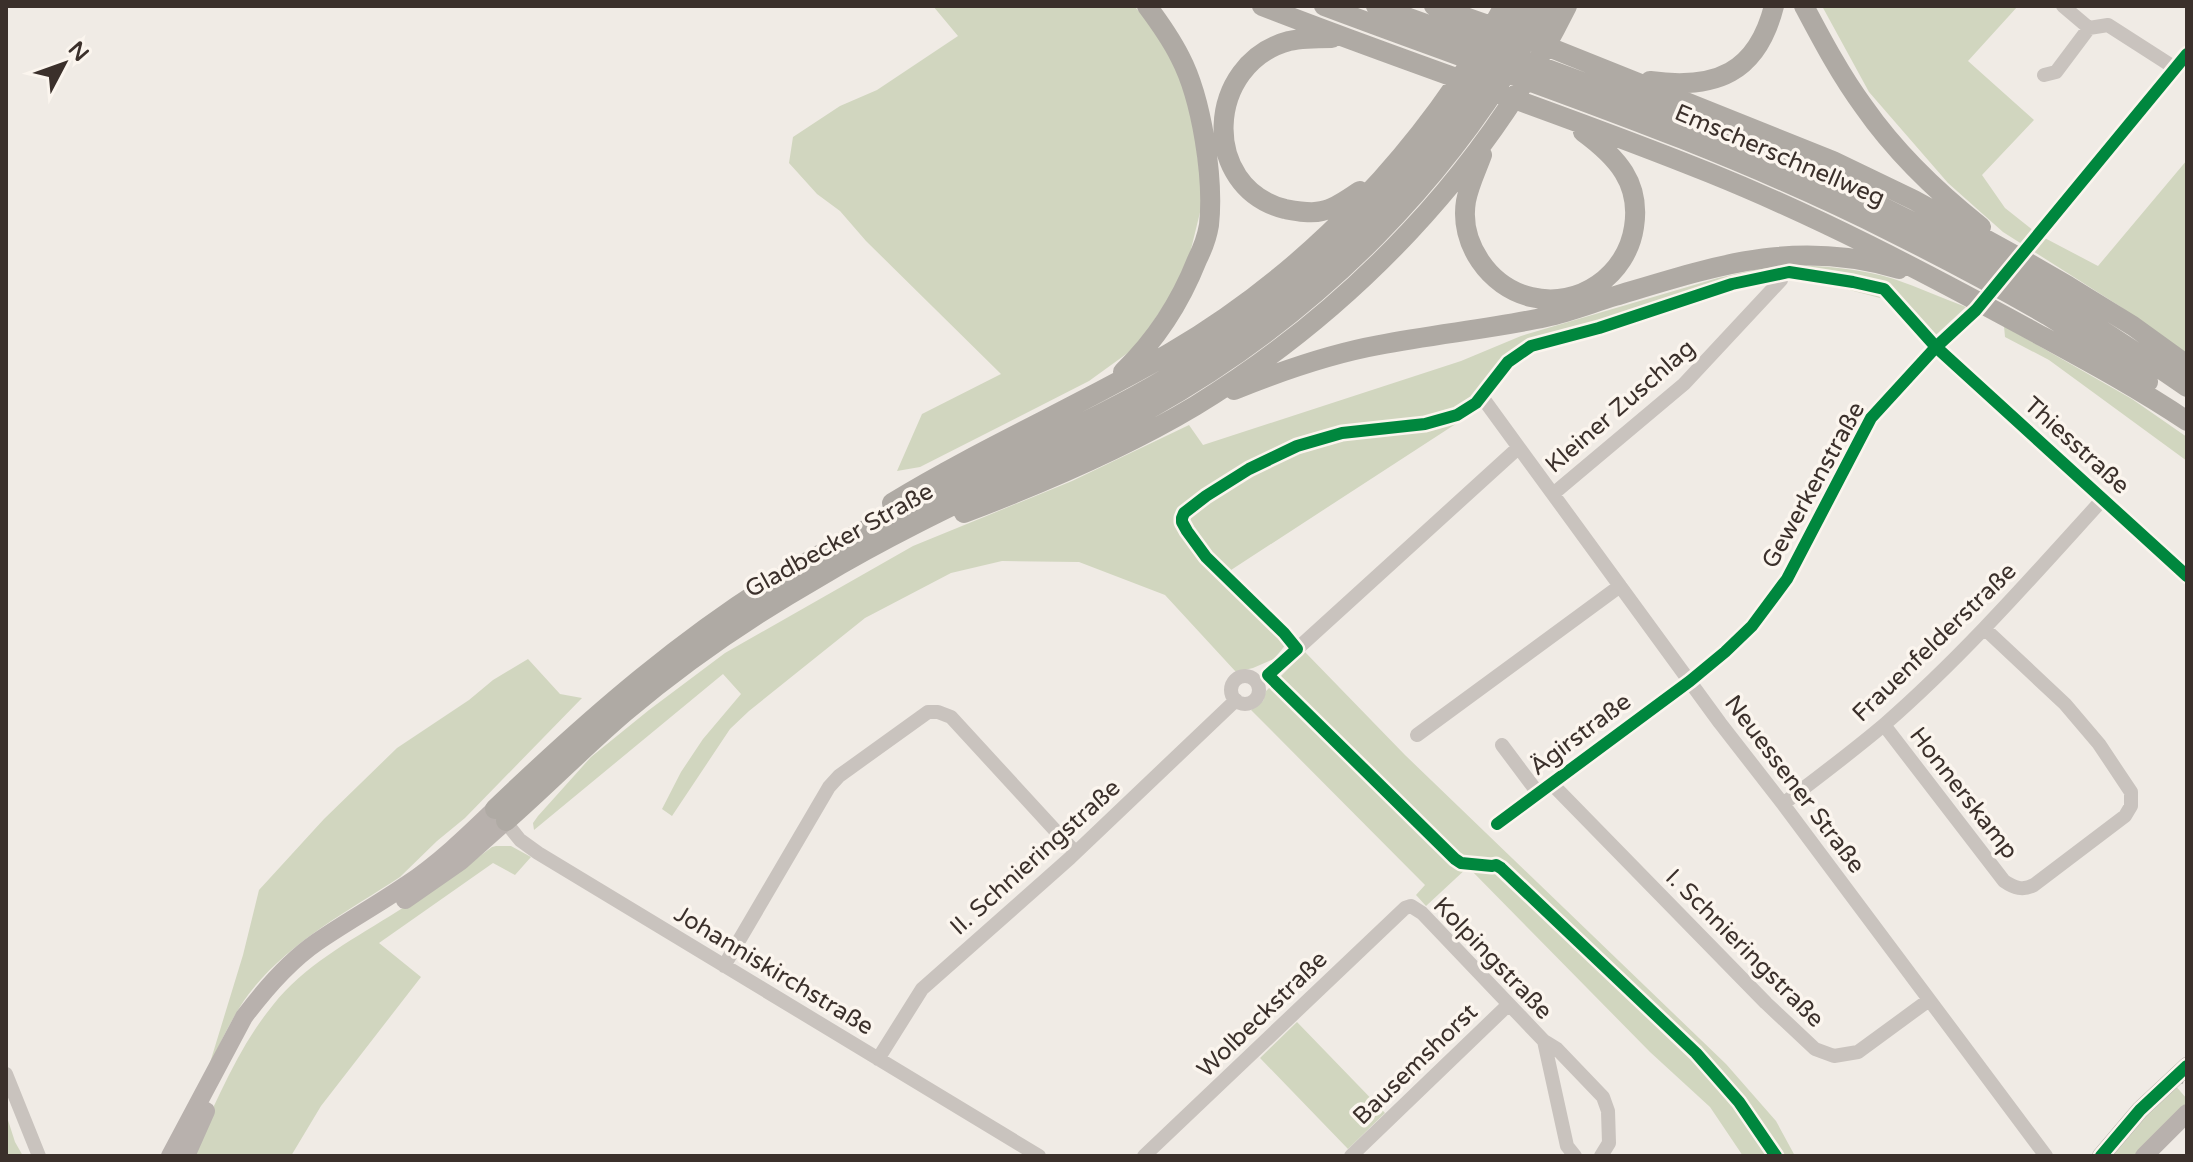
<svg xmlns="http://www.w3.org/2000/svg" width="2193" height="1162" font-family="'Varela Round',sans-serif">
<style>
.green{fill:#d1d6bf}
.lines{fill:none;stroke-linecap:round;stroke-linejoin:round}
.minor-tunnel{stroke:#ccc6c0;stroke-width:14;stroke-dasharray:14 7;stroke-linecap:butt}
.minor{stroke:#c9c3be;stroke-width:14}
.major{stroke:#b8b1ad;stroke-width:18}
.highway{stroke:#afaaa4;stroke-width:20}
.rail{stroke:#b1aca8;stroke-width:3;stroke-dasharray:2 6;stroke-linecap:butt}
.cycleway-casing{stroke:#fbf5ee;stroke-width:17}
.cycleway{stroke:#00873e;stroke-width:12}
.labels{text-anchor:middle;stroke-width:7;stroke-linejoin:round;paint-order:stroke}
.street-label{font-size:24px;fill:#3b302b;stroke:#fbf5ee}
</style>
<rect width="100%" height="100%" fill="#f0ebe5"/>
<path class="green" d="M933 6H1134L1148 21 1178 66 1192 113 1203 200 1185 274 1136 347 1089 381 920 467 897 471 922 414 1001 374 866 241 840 211 817 194 789 163 793 137 840 106 877 90 958 36Z
M1822 6H2018L1968 61 2034 120 1982 175 2005 208 2039 235 2098 266 2187 160V359L2121 307 2003 232 1948 183 1869 92Z
M1793 265C1827 266 1862 269 1894 279 1918 287 1942 298 1966 307L1926 344 1884 299 1808 279 1784 277 1670 308 1609 330 1533 352 1515 361 1471 414 1231 570 1292 637 1274 659 1253 668 1236 672 1165 595 1079 562 1002 561 951 573 865 618 749 711 730 729 672 816 662 809 681 772 703 739 741 694 723 674 534 830 533 823 538 816 591 757 649 710 725 653 913 546 1072 481 1189 425 1203 445 1461 361 1521 336 1718 278 1763 268Z
M2004 326 2132 399 2184 435 2187 437V461L2049 360 2005 337Z
M1305 652 1405 755 1726 1064 1776 1121 1795 1156H1743L1710 1107 1650 1052 1468 867 1426 906 1416 895 1425 885 1251 710 1263 701 1266 691Z
M528 659 560 694 582 698 465 818 437 841 400 877C347 912 287 943 248 995 232 1017 221 1042 209 1066L243 955 259 890 324 819 397 748 469 700 493 680Z
M496 846H511L531 857 515 875 493 863 379 943 421 977 321 1106 291 1156H191C215 1105 237 1049 273 1005 304 966 348 942 390 916 425 894 459 872 492 847Z
M1297 1022 1385 1113 1348 1149 1260 1058Z
M2174 1084 2187 1099V1105L2136 1156H2108Z
M6 1114 15 1142 23 1156H6Z"/>
<g class="lines">
<path class="minor-tunnel" d="M2014 264 2039 234"/>
<path class="minor" d="M2063 6 2089 28
M2044 75 2056 72 2089 28 2108 25 2175 68
M2039 234 2187 54
M1936 347 2187 576
M1482 397 1720 723 1783 804 2046 1156
M1553 494 1684 384 1781 280
M1297 649 1518 448
M1231 690a14 14 0 1 1 28 0a14 14 0 1 1-28 0Z
M1884 725 2004 881C2014 888 2023 891 2034 885L2125 816 2131 806V792L2099 744 2065 704 1985 629
M1417 735 1620 586
M1502 745 1538 793
M1551 783 1766 1003 1815 1049 1834 1056 1858 1052 1929 1000
M1783 804C1817 778 1852 752 1885 724 1964 655 2033 576 2103 499
M500 815 520 840 538 853 1039 1156
M1497 824 1690 681 1725 652 1752 626 1787 579 1871 418 1936 347 1976 310
M724 966 829 787 839 776 928 712H938L951 717 1075 852
M1544 1041 1557 1049 1603 1097 1608 1111 1609 1143 1601 1156
M878 1059 922 989 1070 858 1236 700
M6 1074 39 1156
M1144 1156 1405 908 1411 906 1422 913 1544 1041 1567 1146 1575 1156
M1351 1156 1508 1005"/>
<path class="major" d="M405 900 461 861 506 821
M170 1156 244 1017C265 989 288 962 317 942 346 922 377 905 406 885 438 864 467 836 495 809
M186 1156 206 1111
M2101 1156 2140 1110 2187 1066
M2144 1156 2187 1113"/>
<path class="highway" d="M1262 6C1410 64 1562 113 1710 173 1819 217 1922 271 2025 327 2080 357 2135 386 2187 421
M1324 6C1515 78 1710 140 1892 232 1944 258 1997 286 2047 315 2081 336 2114 359 2148 382
M1376 6 1492 48
M1434 6 1502 30
M1804 6C1822 40 1841 76 1864 107 1896 153 1937 192 1981 227
M1332 38C1318 38 1303 38 1289 41 1206 63 1199 187 1285 209 1296 211 1311 214 1322 211 1335 209 1349 198 1360 191
M1536 42 1833 161 1914 200 2018 257 2068 286 2133 326 2187 365
M1525 61C1681 118 1836 178 1981 258 2052 297 2120 341 2187 387
M1650 81C1716 90 1757 73 1774 6
M1482 155C1477 169 1469 185 1466 201 1459 243 1489 287 1531 297 1579 309 1627 275 1634 227 1641 183 1617 157 1583 132
M1123 372C1156 340 1180 303 1197 260 1202 250 1207 237 1209 225 1214 179 1202 99 1180 57 1171 39 1159 22 1147 6
M1234 390C1281 371 1329 354 1379 345 1434 334 1491 329 1546 317 1569 312 1592 303 1615 296 1715 266 1795 238 1899 269
M892 503C982 448 1079 406 1170 353 1310 271 1426 148 1504 6
M964 513C1043 483 1123 449 1195 406 1352 310 1485 171 1567 6
M495 809C590 718 688 632 802 565 910 502 1025 455 1135 396 1298 307 1438 171 1525 6
M506 821C547 785 584 747 625 712 685 661 751 616 819 577 892 533 970 497 1047 460 1081 444 1116 428 1149 409 1317 315 1455 176 1545 6"/>
<path class="rail" d="M2181 1083 2187 1078"/>
<defs>
<path id="cycleway" d="M1497 824 1690 681 1725 652 1752 626 1787 579 1871 418 1936 347 1976 310 2187 54
M1776 1156 1739 1102 1696 1053 1501 868 1496 865 1492 866 1461 863 1455 859 1268 675 1297 649 1284 633 1206 557 1187 531 1182 522V518L1184 513 1206 496 1249 469 1297 446 1342 433 1425 424 1457 415 1476 403 1508 362 1531 346 1599 328 1732 284 1789 272 1853 282 1884 289 1936 347 2187 576
M2101 1156 2140 1110 2187 1066"/>
</defs>
<use href="#cycleway" class="cycleway-casing"/>
<use href="#cycleway" class="cycleway"/>
</g>
<g class="labels">
<g class="street-label">
<text transform="translate(1780 155) rotate(23)" y="8">Emscherschnellweg</text>
<text transform="translate(1620 406) rotate(-41)" y="8">Kleiner Zuschlag</text>
<text transform="translate(2077 445) rotate(42)" y="8">Thiesstraße</text>
<text transform="translate(1813 485) rotate(-61)" y="8">Gewerkenstraße</text>
<text transform="translate(839 540) rotate(-29)" y="8">Gladbecker Straße</text>
<text transform="translate(1934 642) rotate(-44)" y="8">Frauenfelderstraße</text>
<text transform="translate(1580 734) rotate(-37)" y="8">Ägirstraße</text>
<text transform="translate(1795 784) rotate(53)" y="8">Neuessener Straße</text>
<text transform="translate(1964 793) rotate(52)" y="8">Honnerskamp</text>
<text transform="translate(1035 857) rotate(-42)" y="8">II. Schnieringstraße</text>
<text transform="translate(1745 948) rotate(45)" y="8">I. Schnieringstraße</text>
<text transform="translate(1493 958) rotate(46)" y="8">Kolpingstraße</text>
<text transform="translate(774 970) rotate(31)" y="8">Johanniskirchstraße</text>
<text transform="translate(1262 1014) rotate(-44)" y="8">Wolbeckstraße</text>
<text transform="translate(1415 1064) rotate(-44)" y="8">Bausemshorst</text>
</g>
</g>
<rect width="2193" height="1162" fill="none" stroke="#3b302b" stroke-width="16"/>
<g transform="translate(64 64) rotate(49)" stroke="#fbf5ee" stroke-width="6" paint-order="stroke">
<path d="M0-6L14 30L0 20L-14 30Z" fill="#3b302b"/>
<text y="-12" font-size="22" font-weight="bold" text-anchor="middle" fill="#3b302b">N</text>
</g>
</svg>
